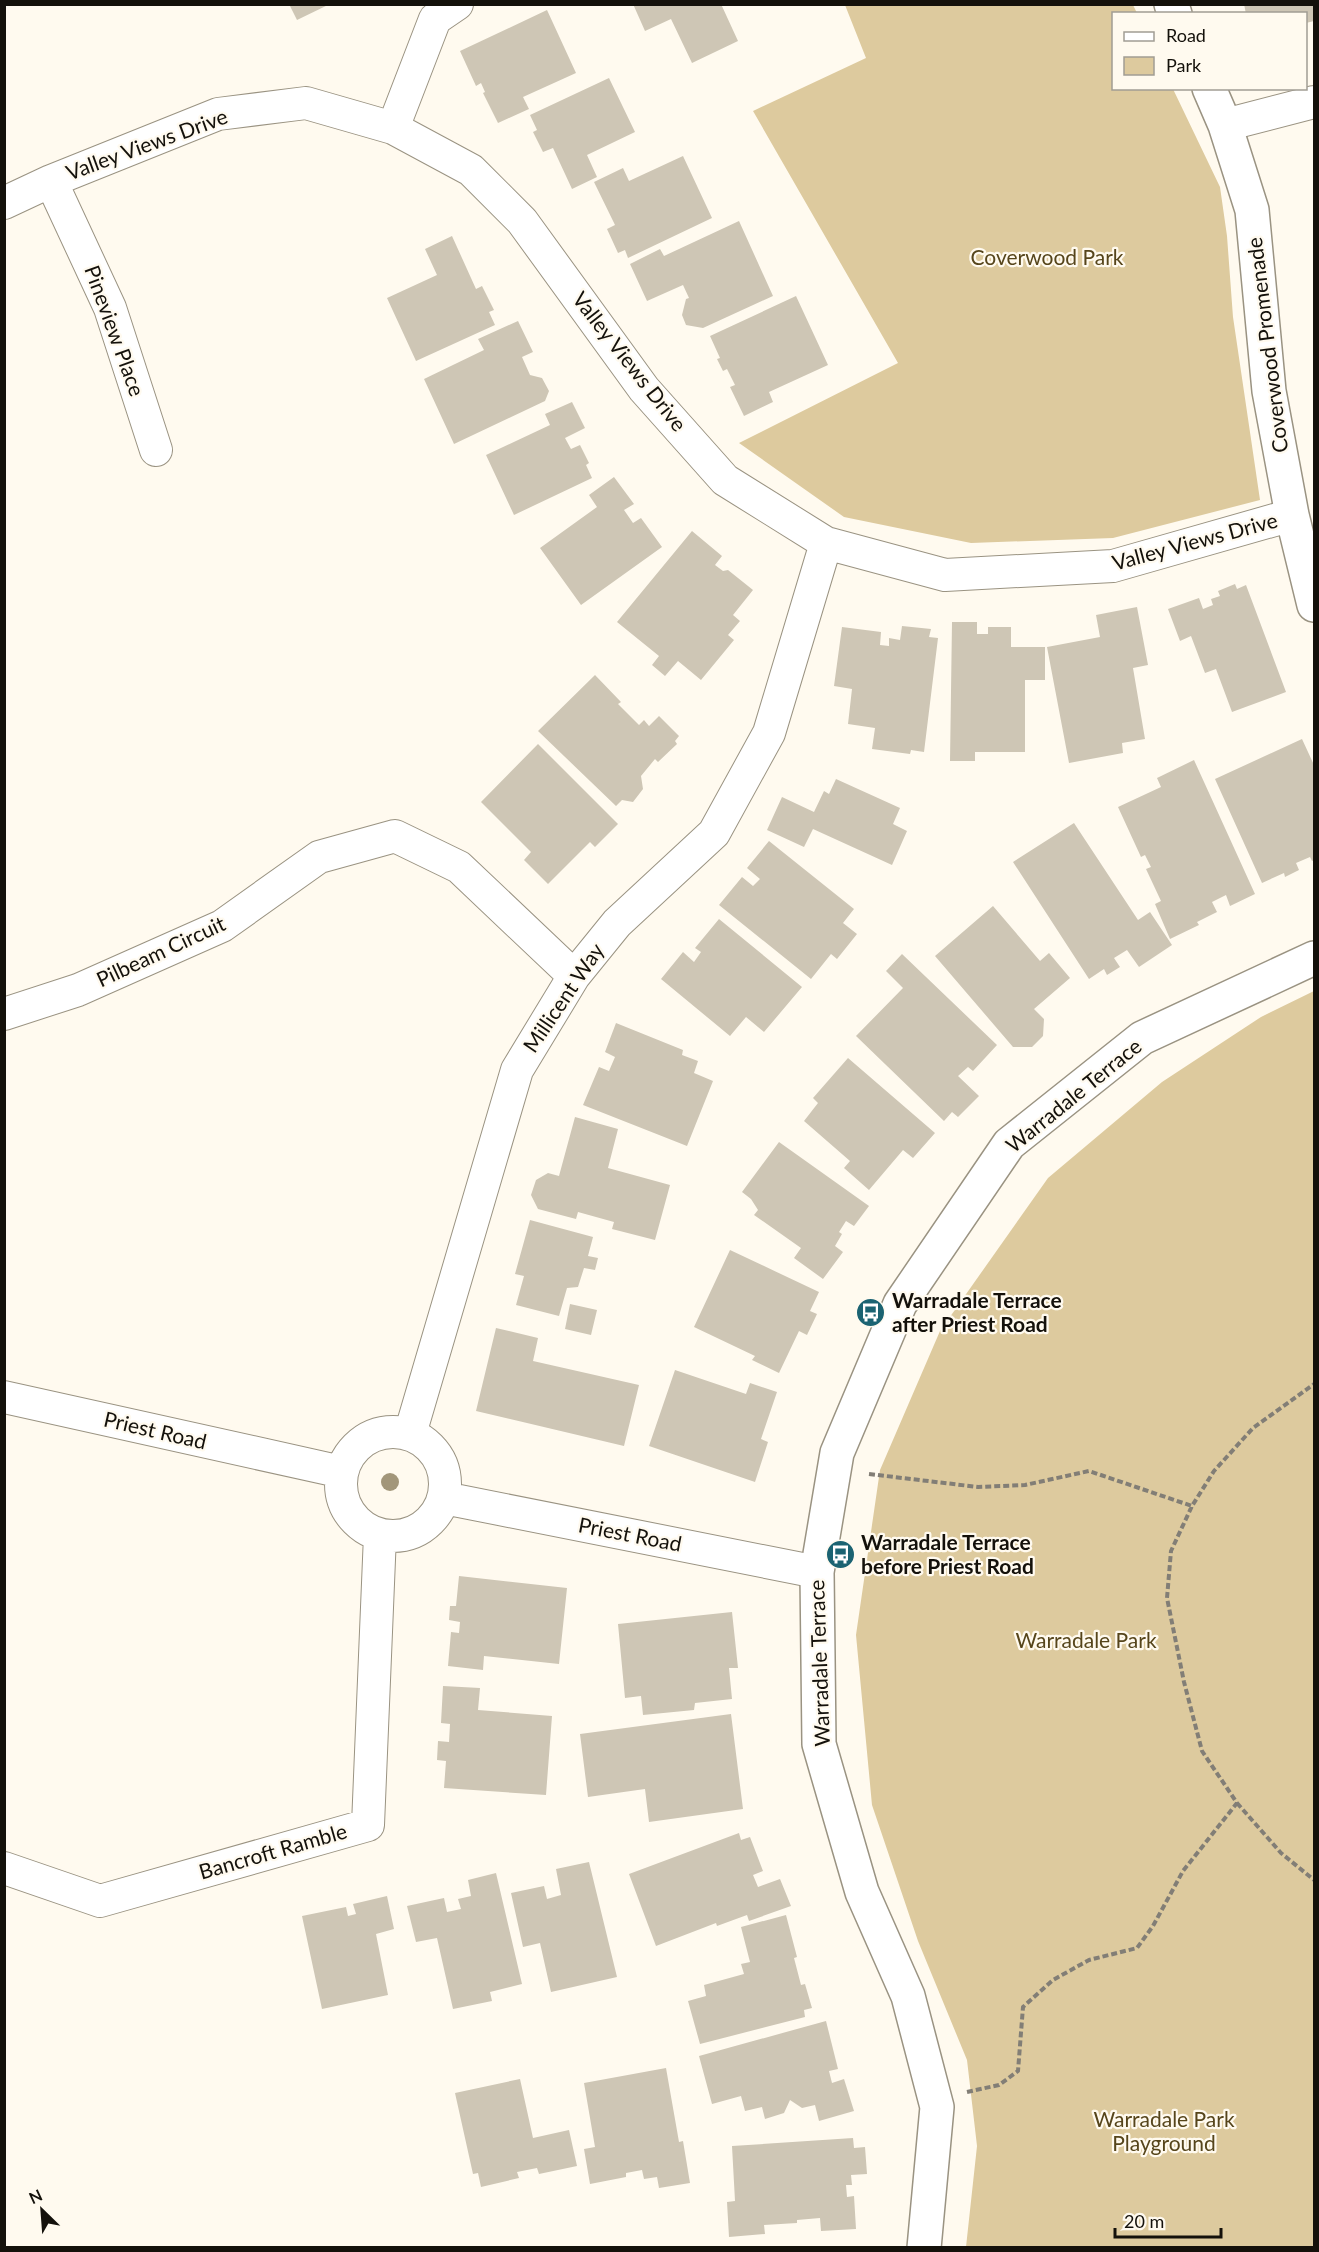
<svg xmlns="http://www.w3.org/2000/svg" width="1319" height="2252" font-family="Lato,sans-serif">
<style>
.green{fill:#ddca9e}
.building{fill:#cec6b5}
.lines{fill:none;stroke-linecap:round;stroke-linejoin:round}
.street-casing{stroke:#9a9382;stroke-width:34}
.secondary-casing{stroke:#9a9382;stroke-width:36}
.path{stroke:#827e76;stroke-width:4;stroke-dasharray:6 3;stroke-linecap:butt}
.street{stroke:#fff;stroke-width:32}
.secondary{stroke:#fff;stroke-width:33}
.tree{fill:#a2967a}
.labels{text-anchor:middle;stroke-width:4.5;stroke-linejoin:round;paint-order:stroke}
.street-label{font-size:21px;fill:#14110b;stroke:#fffaef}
.park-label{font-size:21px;fill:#56451b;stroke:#fffaef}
.poi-label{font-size:21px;font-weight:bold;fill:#14110b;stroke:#fffaef;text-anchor:start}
</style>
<rect width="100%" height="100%" fill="#fffaef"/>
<path class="green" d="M845 5H1133L1137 13 1114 14V88L1173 89 1220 187 1227 236 1233 317 1260 500 1113 538 971 543 844 517 739 443 898 363 753 111 866 58Z
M1314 991V2247H966L977 2146 967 2060 918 1941 872 1805 856 1635 880 1470 940 1331 1048 1178 1162 1082 1261 1017Z"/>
<path class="building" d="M289 4H330L297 20Z
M633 4H721L738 41 692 63 671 19 645 31Z
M1244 4H1314V21L1306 23V14H1246Z
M547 10 576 73 523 97 529 109 498 123 483 93 485 92 481 83 476 86 460 51Z
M609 78 635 132 587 155 597 177 572 189 553 148 543 152 533 132 537 130 530 115Z
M683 156 712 218 628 258 625 250 618 253 607 229 615 225 594 182 623 168 629 181Z
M739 221 773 296 703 328 686 325 682 315 686 299 689 298 683 285 647 301 630 264 660 249 664 256Z
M452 236 476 289 482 286 494 310 489 312 495 325 416 361 387 298 437 275 425 249Z
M796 296 828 365 769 392 773 402 744 416 730 387 735 385 727 369 723 371 717 359 720 358 710 336Z
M518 321 533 352 522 357 530 375 542 378 549 391 545 401 454 444 424 379 484 350 478 339Z
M572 402 585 428 565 438 571 449 580 445 589 463 586 465 592 478 514 515 486 455 550 425 545 414Z
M614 477 634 504 624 510 633 523 641 518 662 547 581 605 540 548 597 507 589 495Z
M692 531 722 556 715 565 723 571 728 570 753 590 733 615 740 621 728 635 734 640 701 680 678 661 665 676 652 665 659 656 617 622Z
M1235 584 1237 589 1246 585 1286 692 1232 712 1216 669 1205 673 1191 636 1180 641 1168 609 1199 598 1203 609 1213 605 1211 599 1220 596 1218 591Z
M1137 607 1148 665 1133 668 1145 739 1122 743 1123 753 1069 763 1047 647 1100 637 1096 615Z
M952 622H977V634H988V627H1011V647H1045V680H1025V752H975V761H950Z
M902 626 931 629 929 637 938 638 924 752 911 750 910 754 872 749 875 728 848 724 852 689 834 686 842 627 881 632 880 645 889 646V638L900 640Z
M595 675 621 702 618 704 639 725 644 720 649 726 659 716 679 736 675 741 677 744 658 762 655 759 641 776 643 789 633 802 622 800 616 806 538 731Z
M1302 739 1314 765V860L1312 861 1310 857 1296 863 1299 870 1285 877 1284 873 1262 883 1215 779Z
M538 744 618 824 595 847 590 842 548 884 524 860 531 852 481 802Z
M1194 760 1255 894 1230 906 1226 895 1212 902 1217 912 1197 922 1199 925 1170 939 1155 904 1161 901 1146 869 1151 867 1145 855 1141 857 1118 807 1161 787 1157 778Z
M836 779 900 808 893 824 907 831 892 865 813 829 804 847 767 830 782 797 814 812 824 791 829 794Z
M1074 823 1138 920 1150 912 1172 945 1139 967 1127 950 1114 958 1120 967 1107 975 1104 969 1089 979 1013 862Z
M769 841 854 909 843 923 857 934 837 959 831 954 811 979 719 905 742 877 753 886 760 879 747 868Z
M993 906 1040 961 1049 953 1070 978 1034 1009 1044 1019 1043 1036 1032 1047H1013L935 956Z
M719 919 802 987 764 1032 746 1017 730 1036 661 979 683 952 694 962 701 952 695 948Z
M902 954 997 1045 973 1071 968 1067 958 1076 979 1096 958 1117 952 1112 944 1121 856 1036 903 988 886 971Z
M616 1023 683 1050 682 1055 698 1061 694 1073 713 1081 687 1146 583 1105 599 1067 609 1071 615 1057 605 1052Z
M848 1058 935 1133 913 1158 903 1150 869 1190 844 1168 850 1161 804 1121 818 1103 813 1098Z
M575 1117 618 1129 608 1168 670 1185 655 1240 612 1229 614 1222 578 1212 576 1219 538 1209 531 1195 536 1180 548 1173 559 1176Z
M779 1142 869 1206 854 1226 846 1221 839 1232 842 1234 835 1246 843 1252 823 1279 794 1258 801 1248 754 1215 758 1210 751 1199 742 1192Z
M530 1220 593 1237 588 1256 598 1258 595 1270 584 1268 578 1287 567 1288 559 1316 516 1305 524 1276 515 1274Z
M730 1250 819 1292 810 1311 817 1314 807 1335 799 1331 779 1373 752 1360 755 1356 694 1327Z
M570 1304 597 1310 591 1335 565 1329Z
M496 1328 538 1338 533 1361 639 1385 624 1446 476 1411Z
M675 1370 746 1394 750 1383 777 1392 761 1439 768 1442 755 1482 649 1446Z
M459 1576 567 1588 559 1664 484 1656 483 1670 448 1666 451 1632 459 1633 460 1622 449 1620 450 1606H456Z
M732 1612 738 1668H729L732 1699 695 1703 694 1710 643 1715 641 1696 625 1698 618 1624Z
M443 1686 480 1688 478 1710 552 1716 546 1795 444 1788 446 1761 437 1760 438 1741 449 1742 450 1724 441 1723Z
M731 1714 743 1809 649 1822 645 1789 588 1797 580 1734Z
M739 1833 741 1840 750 1837 763 1871 753 1875 758 1887 780 1879 791 1906 749 1921 747 1915 717 1926 716 1923 656 1946 629 1874Z
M589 1862 617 1977 551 1992 540 1943 523 1947 511 1893 544 1886 547 1899 561 1895 556 1869Z
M496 1873 522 1984 490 1992 492 2001 453 2009 437 1938 416 1942 407 1906 444 1898 447 1912 461 1909 458 1899 471 1896 468 1880Z
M387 1896 394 1929 376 1934 388 1995 322 2009 302 1916 346 1907 348 1916 356 1914 353 1904Z
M786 1915 797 1957 794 1958 801 1985 805 1984 812 2008 804 2010 805 2017 700 2044 688 2001 706 1996 704 1985 744 1974 741 1964 750 1962 741 1927Z
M826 2021 838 2069 829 2071 832 2083 844 2079 854 2111 819 2121 815 2105 802 2108 790 2100 784 2113 765 2119 762 2107 745 2111 741 2096 712 2104 699 2056Z
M666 2068 679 2142 683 2141 690 2183 659 2188 657 2177 644 2179 642 2170 626 2173V2177L590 2184 584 2149 595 2147 584 2083Z
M520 2079 533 2138 569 2130 577 2166 539 2174 537 2168 517 2172 519 2178 481 2187 478 2173 473 2174 455 2093Z
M853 2138 854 2148 865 2147 867 2174 851 2175 852 2185H846L847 2197 854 2196 856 2229 821 2231 820 2218 797 2220V2223L764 2225 765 2234 729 2237 727 2202 735 2201 732 2146Z"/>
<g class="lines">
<defs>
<path id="street" d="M1225 125 1314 102
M393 128 435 19 457 4
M51 181 110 308 156 450
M4 203 51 181 218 114 306 103 393 128 471 170 522 221 644 389 725 480 826 543 945 575 1113 566 1292 515
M4 1014 78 990 222 926 319 857 395 836 459 867 574 976
M4 1397 342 1472
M341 1484a52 52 0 1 1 104 0a52 52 0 1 1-104 0Z
M410 1434 517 1070 574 976 617 923 714 833 769 733 826 543
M444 1498 817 1572
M4 1868 100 1901 368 1825 380 1535"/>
<path id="secondary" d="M1171 4 1175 14
M1209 88 1225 125 1252 210 1269 391 1292 515 1314 605
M924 2248 937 2107 908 1996 862 1892 819 1744 817 1572 837 1453 900 1304 1009 1144 1142 1038 1314 958"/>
</defs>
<use href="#street" class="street-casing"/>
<use href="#secondary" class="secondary-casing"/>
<path class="path" d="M869 1474 978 1487 1025 1485 1089 1471 1192 1506 1214 1471 1253 1428 1314 1384
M1237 1803 1281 1853 1314 1880
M967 2092 999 2085 1018 2071 1023 2007 1053 1980 1089 1960 1137 1948 1153 1926 1183 1871 1237 1803 1202 1751 1184 1682 1167 1598 1171 1551 1192 1506"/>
<use href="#street" class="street"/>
<use href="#secondary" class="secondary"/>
</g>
<circle class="tree" cx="390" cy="1482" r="9"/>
<defs>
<symbol id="bus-disc" viewBox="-11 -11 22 22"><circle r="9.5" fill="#1b6372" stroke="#fffaef"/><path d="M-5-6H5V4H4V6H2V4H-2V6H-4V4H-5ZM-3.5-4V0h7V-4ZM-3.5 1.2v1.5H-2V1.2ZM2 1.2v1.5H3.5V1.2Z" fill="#fff"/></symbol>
</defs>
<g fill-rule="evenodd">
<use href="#bus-disc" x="854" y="1296" width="33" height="33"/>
<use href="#bus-disc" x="824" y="1538" width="33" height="33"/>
</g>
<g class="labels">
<g class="street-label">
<text transform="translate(147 145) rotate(-20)" y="7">Valley Views Drive</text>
<text transform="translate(114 331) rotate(70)" y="7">Pineview Place</text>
<text transform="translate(1268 345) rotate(-97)" y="7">Coverwood Promenade</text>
<text transform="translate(629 362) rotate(52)" y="7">Valley Views Drive</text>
<text transform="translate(1195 542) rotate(-15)" y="7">Valley Views Drive</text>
<text transform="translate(161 952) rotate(-25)" y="7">Pilbeam Circuit</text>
<text transform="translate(564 998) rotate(-56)" y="7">Millicent Way</text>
<text transform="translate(1074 1096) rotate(-39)" y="7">Warradale Terrace</text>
<text transform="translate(155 1431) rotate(13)" y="7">Priest Road</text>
<text transform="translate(630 1535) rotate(11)" y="7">Priest Road</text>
<text transform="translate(820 1663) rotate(-92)" y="7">Warradale Terrace</text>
<text transform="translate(273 1852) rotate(-16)" y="7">Bancroft Ramble</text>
</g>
<g class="park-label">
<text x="1047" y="265">Coverwood Park</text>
<text x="1086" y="1648">Warradale Park</text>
<text x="1164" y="2127">Warradale Park<tspan x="1164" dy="24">Playground</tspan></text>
</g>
<g class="poi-label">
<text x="892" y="1308">Warradale Terrace<tspan x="892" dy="24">after Priest Road</tspan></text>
<text x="861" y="1550">Warradale Terrace<tspan x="861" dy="24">before Priest Road</tspan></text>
</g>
</g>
<rect width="1319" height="2252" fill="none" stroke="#14110b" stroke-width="12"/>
<rect x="1112" y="12" width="195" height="78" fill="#fffaef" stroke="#a19d94" stroke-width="1.5"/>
<rect x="1124" y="32" width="30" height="9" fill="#ffffff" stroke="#a19d94" stroke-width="1.5"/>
<text x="1166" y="42" font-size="18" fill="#14110b">Road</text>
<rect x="1124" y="57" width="30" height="18" fill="#ddca9e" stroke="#a19d94" stroke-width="1.5"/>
<text x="1166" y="72" font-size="18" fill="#14110b">Park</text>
<g transform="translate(42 2210) rotate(335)" stroke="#fffaef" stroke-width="4.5" paint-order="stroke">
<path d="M0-4.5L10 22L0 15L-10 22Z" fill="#14110b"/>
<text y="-9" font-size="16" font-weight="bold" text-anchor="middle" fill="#14110b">N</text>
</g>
<path d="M1115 2228v9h106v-9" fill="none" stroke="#14110b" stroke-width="3"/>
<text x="1124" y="2228" font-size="18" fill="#14110b" stroke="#fffaef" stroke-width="4.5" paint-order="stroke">20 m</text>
</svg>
